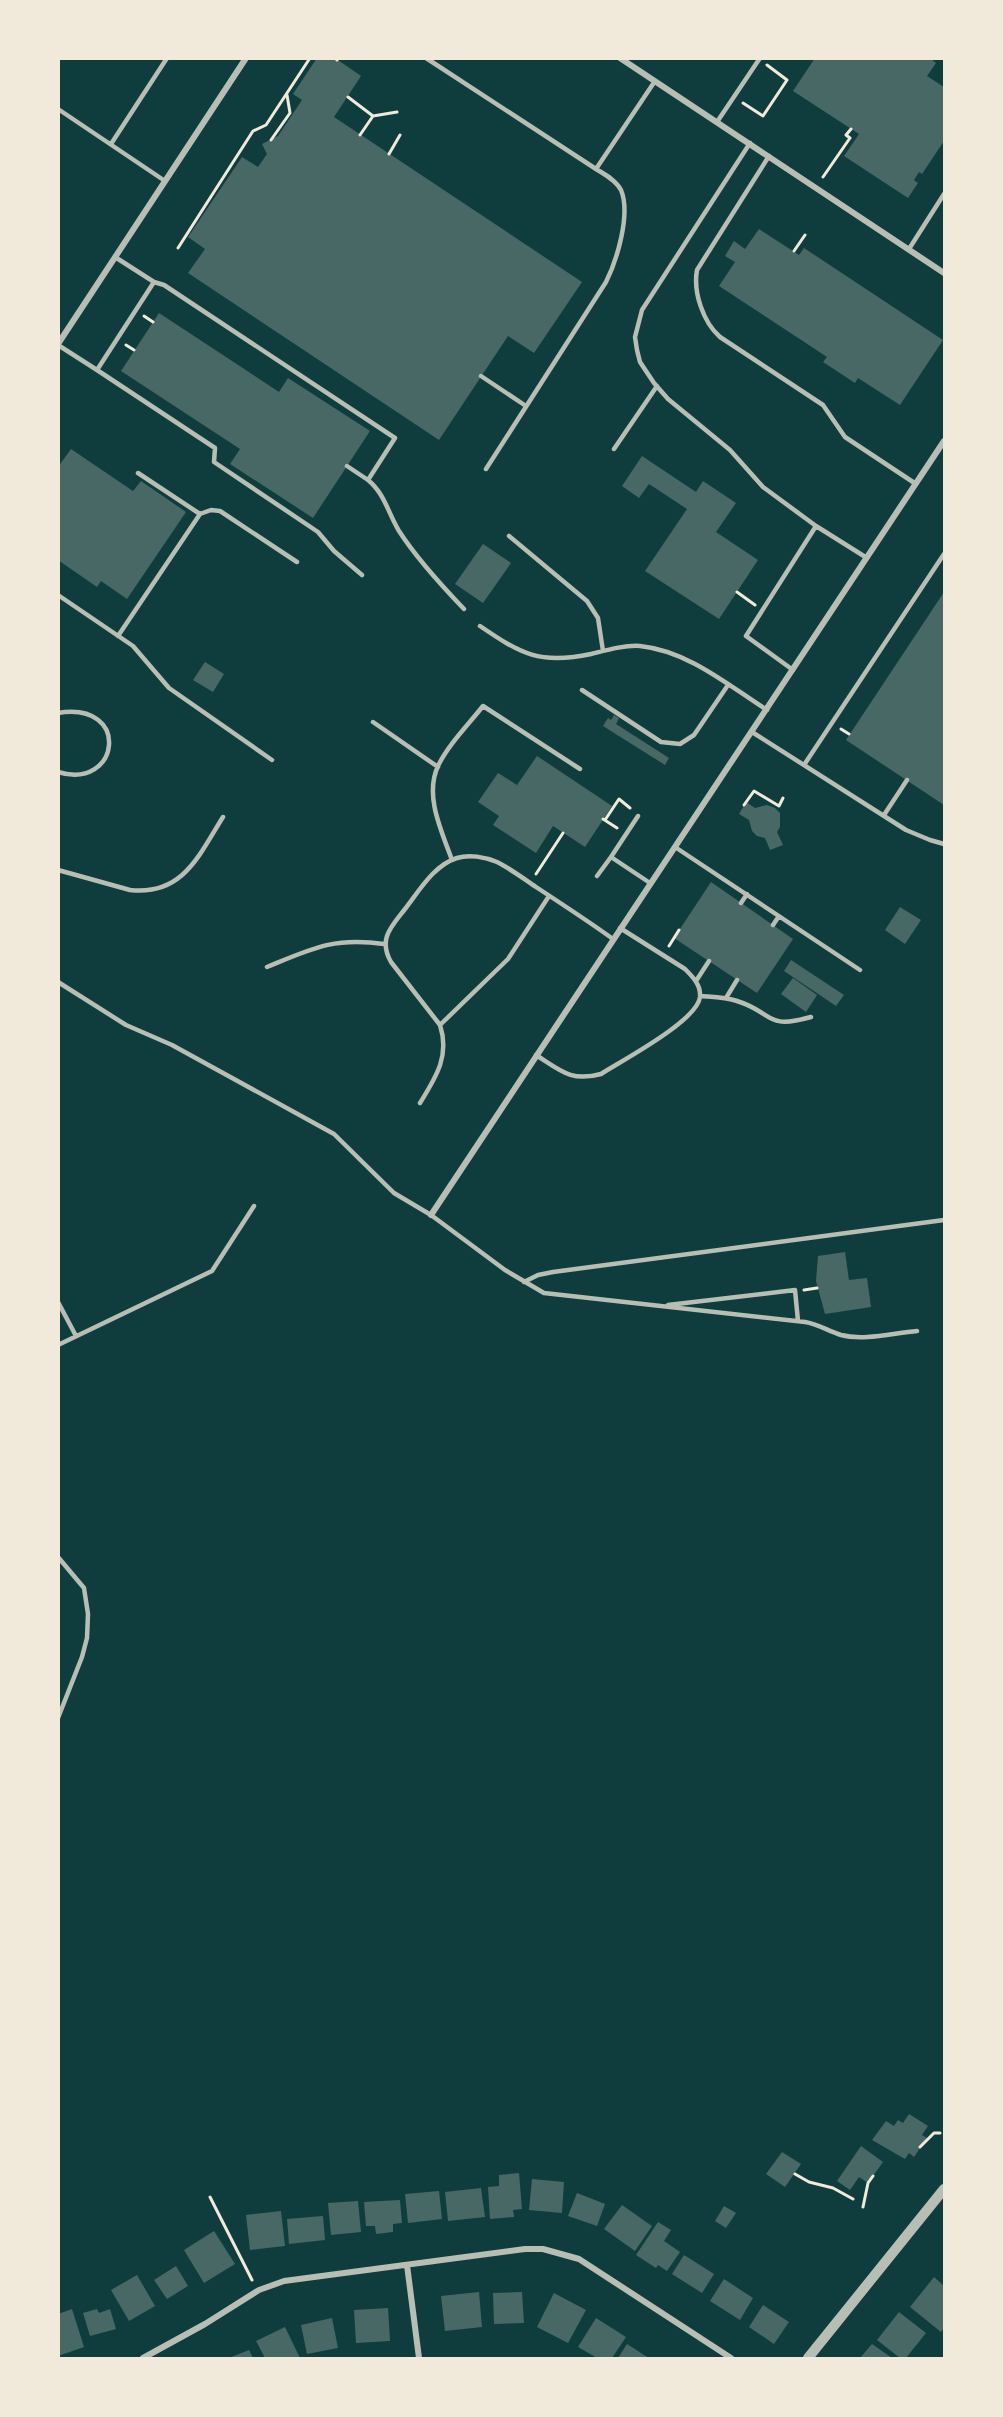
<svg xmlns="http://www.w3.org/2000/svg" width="1003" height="2417" font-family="Jost,sans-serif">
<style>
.building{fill:#486865}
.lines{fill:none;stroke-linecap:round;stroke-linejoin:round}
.path{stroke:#f1e9da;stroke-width:3}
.service{stroke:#b8beb3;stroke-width:4.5}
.minor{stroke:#b8beb3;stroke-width:6}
.tertiary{stroke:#b8beb3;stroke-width:10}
</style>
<rect width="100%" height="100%" fill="#0f3d3e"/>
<path class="building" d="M317 58H335L361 76 334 117 582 282 534 353 508 336 439 440 188 273 205 249 188 237 242 157 258 167 267 154 262 144 278 136 302 100 293 94Z
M815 58H930L936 63 927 76 944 87V141L922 174 919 172 914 180 918 183 908 198 844 156 859 134 793 91Z
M759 229 799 255 804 248 943 340 900 405 858 378 855 383 823 362 827 357 719 286 735 262 725 256 734 241 745 249Z
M159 313 279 392 288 378 370 431 313 518 230 464 240 449 121 371Z
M71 449 133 491 141 481 186 512 127 599 101 581 97 587 58 560V467Z
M642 456 696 492 703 481 736 503 716 532 758 560 719 619 645 571 687 509 649 484 639 498 622 486Z
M483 544 511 563 483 603 455 584Z
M944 592V805L846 740Z
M205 662 224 674 213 692 193 680Z
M614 715 619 718 616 724 669 758 665 765 603 726 608 718 611 720Z
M537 756 612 806 585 847 553 826 536 853 493 825 499 816 478 802 498 773 517 785Z
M746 802 755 808 767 805 775 808 780 813V827L777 832 783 845 770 850 765 838 757 836 752 831 749 820 739 814Z
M711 882 793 939 757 993 674 938Z
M900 907 921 920 905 944 885 930Z
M791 960 844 995 836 1006 784 971Z
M793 978 817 995 806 1012 781 994Z
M845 1252 849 1280 867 1278 871 1307 825 1314 816 1281 818 1256Z
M909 2114 928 2126 922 2135 927 2138 914 2157 909 2153 905 2159 872 2140 886 2121 894 2126 898 2120 903 2123Z
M861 2146 883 2162 868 2183 859 2177 850 2190 837 2181Z
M782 2152 801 2164 785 2187 766 2174Z
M519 2173 522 2209 513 2210 514 2217 490 2219 488 2187 499 2186V2175Z
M532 2179 564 2182 562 2213 529 2210Z
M481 2188 485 2217 448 2221 445 2192Z
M439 2191 442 2219 408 2223 405 2194Z
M577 2193 605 2204 597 2226 568 2216Z
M400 2200 402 2223 393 2224V2232L376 2234 375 2226H366L364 2202Z
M358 2201 361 2232 331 2235 328 2203Z
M622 2205 652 2226 635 2251 604 2229Z
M724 2206 736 2213 726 2228 715 2221Z
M281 2211 285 2246 250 2250 246 2215Z
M323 2216 325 2240 289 2244 287 2219Z
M658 2222 671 2230 664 2241 680 2252 667 2271 658 2265 656 2268 636 2255Z
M214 2231 235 2264 204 2283 184 2250Z
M684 2255 714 2274 702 2293 672 2274Z
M176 2266 188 2286 167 2299 154 2280Z
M137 2275 155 2306 129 2321 111 2290Z
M934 2277 944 2286V2328L941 2332 910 2307Z
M724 2279 753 2298 740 2320 710 2301Z
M479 2292 482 2327 445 2331 441 2296Z
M522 2292 524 2323 494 2324 493 2293Z
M554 2293 586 2310 568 2343 537 2327Z
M763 2305 789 2322 774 2344 749 2327Z
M388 2308 390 2341 356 2343 354 2310Z
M72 2309 84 2347 58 2356V2314Z
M97 2309 99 2313 110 2309 116 2329 90 2336 83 2313Z
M899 2312 926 2333 906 2358H900L877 2340Z
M332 2318 338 2348 307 2354 301 2325Z
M596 2318 626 2337 612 2358H597L578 2347Z
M285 2327 300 2358H265L256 2341Z
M627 2344 644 2355 649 2358H618Z
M872 2344 892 2358H860Z
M249 2350 253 2358H229Z"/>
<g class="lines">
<path class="path" d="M337 60 338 58
M348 97 373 116 360 135
M743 103 763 116 787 80 767 65
M373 116 397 112
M271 140 290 113 287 95
M389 154 400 135
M823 177 850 138 846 135 851 129
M178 248 253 131 266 125 310 58
M794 251 805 235
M144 316 153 322
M126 345 134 350
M737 592 755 605
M841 729 849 734
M744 805 754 791 779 806 783 798
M603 819 617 828
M605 820 619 799 630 808
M536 874 563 833
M669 946 679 930
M804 1290 817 1288
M920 2147 934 2133H940
M795 2174 809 2182 833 2188 853 2199
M210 2197 252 2280
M863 2207 868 2183 873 2176"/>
<path class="service" d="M426 58 596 169 655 81
M58 109 165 181
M717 122 760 58
M750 143 642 310 635 337 637 350 640 362 654 383 668 399 730 450 763 487 816 526
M111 144 167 58
M769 156 697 270C693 292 703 322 720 337L823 405 845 437 916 484
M909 249 944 194
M154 282 164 285 395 438 368 480 347 466
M58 345 97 370 154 282 115 257
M97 370 215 448 214 462 318 532 334 551 362 575
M481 376 526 406
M614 449 657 386
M486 469 606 282C617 260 631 214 621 190 616 180 604 174 596 169
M368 480C385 494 388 513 399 531 417 559 441 585 464 609
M200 514 211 510 220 511 297 562
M509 536 587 601 598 618 603 651
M58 595 133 646 169 688 272 760
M480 626C521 654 540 665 591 654 607 650 624 645 640 646 688 651 728 685 767 710
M118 636 200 514 138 473
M793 670 746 636 816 526 867 558
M582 690 661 742 680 744 694 735 728 685
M58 713C132 701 120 791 58 772
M373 722 438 767
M752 732 906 830 930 840 944 844
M804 765 944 554
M884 815 907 780
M638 816 611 857 650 883
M675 847 860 970
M452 860C442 832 424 796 438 766 448 745 468 725 483 706L580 769
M58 870 130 890C183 896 199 855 223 817
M597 876 611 857
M741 903 747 894
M773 925 779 916
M267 967C313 948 334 937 384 944
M696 981 709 961
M58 982 126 1025 172 1045 334 1134 394 1193 431 1215 505 1270 544 1293 805 1322C818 1324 828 1331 841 1335 864 1341 893 1333 917 1331
M700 996C712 997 725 997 737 1001 775 1013 764 1030 811 1017
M726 998 737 980
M440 1025 508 959 549 896
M536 1055C561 1071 571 1082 601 1074 623 1060 697 1021 700 997 701 985 693 977 685 969L620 928
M420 1103C436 1077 450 1056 440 1025L391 962C378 939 391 927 405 909 419 891 434 865 457 858 469 854 485 857 497 862 511 869 524 879 536 887 562 904 588 921 613 939
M524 1282 538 1275 553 1272 944 1220
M58 1302 76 1336
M668 1305 795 1290 798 1321
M58 1345 212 1271 254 1206
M58 1557 84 1588 88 1614 87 1638 82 1657 58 1718"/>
<path class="minor" d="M620 58 944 273
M58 344 246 58
M431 1215 944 441
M407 2265 419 2358
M143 2358 205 2324 259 2290 284 2281 525 2249H543L579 2259 731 2358"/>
<path class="tertiary" d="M808 2358 944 2189"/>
</g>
<rect width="1003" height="2417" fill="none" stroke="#f1e9da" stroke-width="120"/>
</svg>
